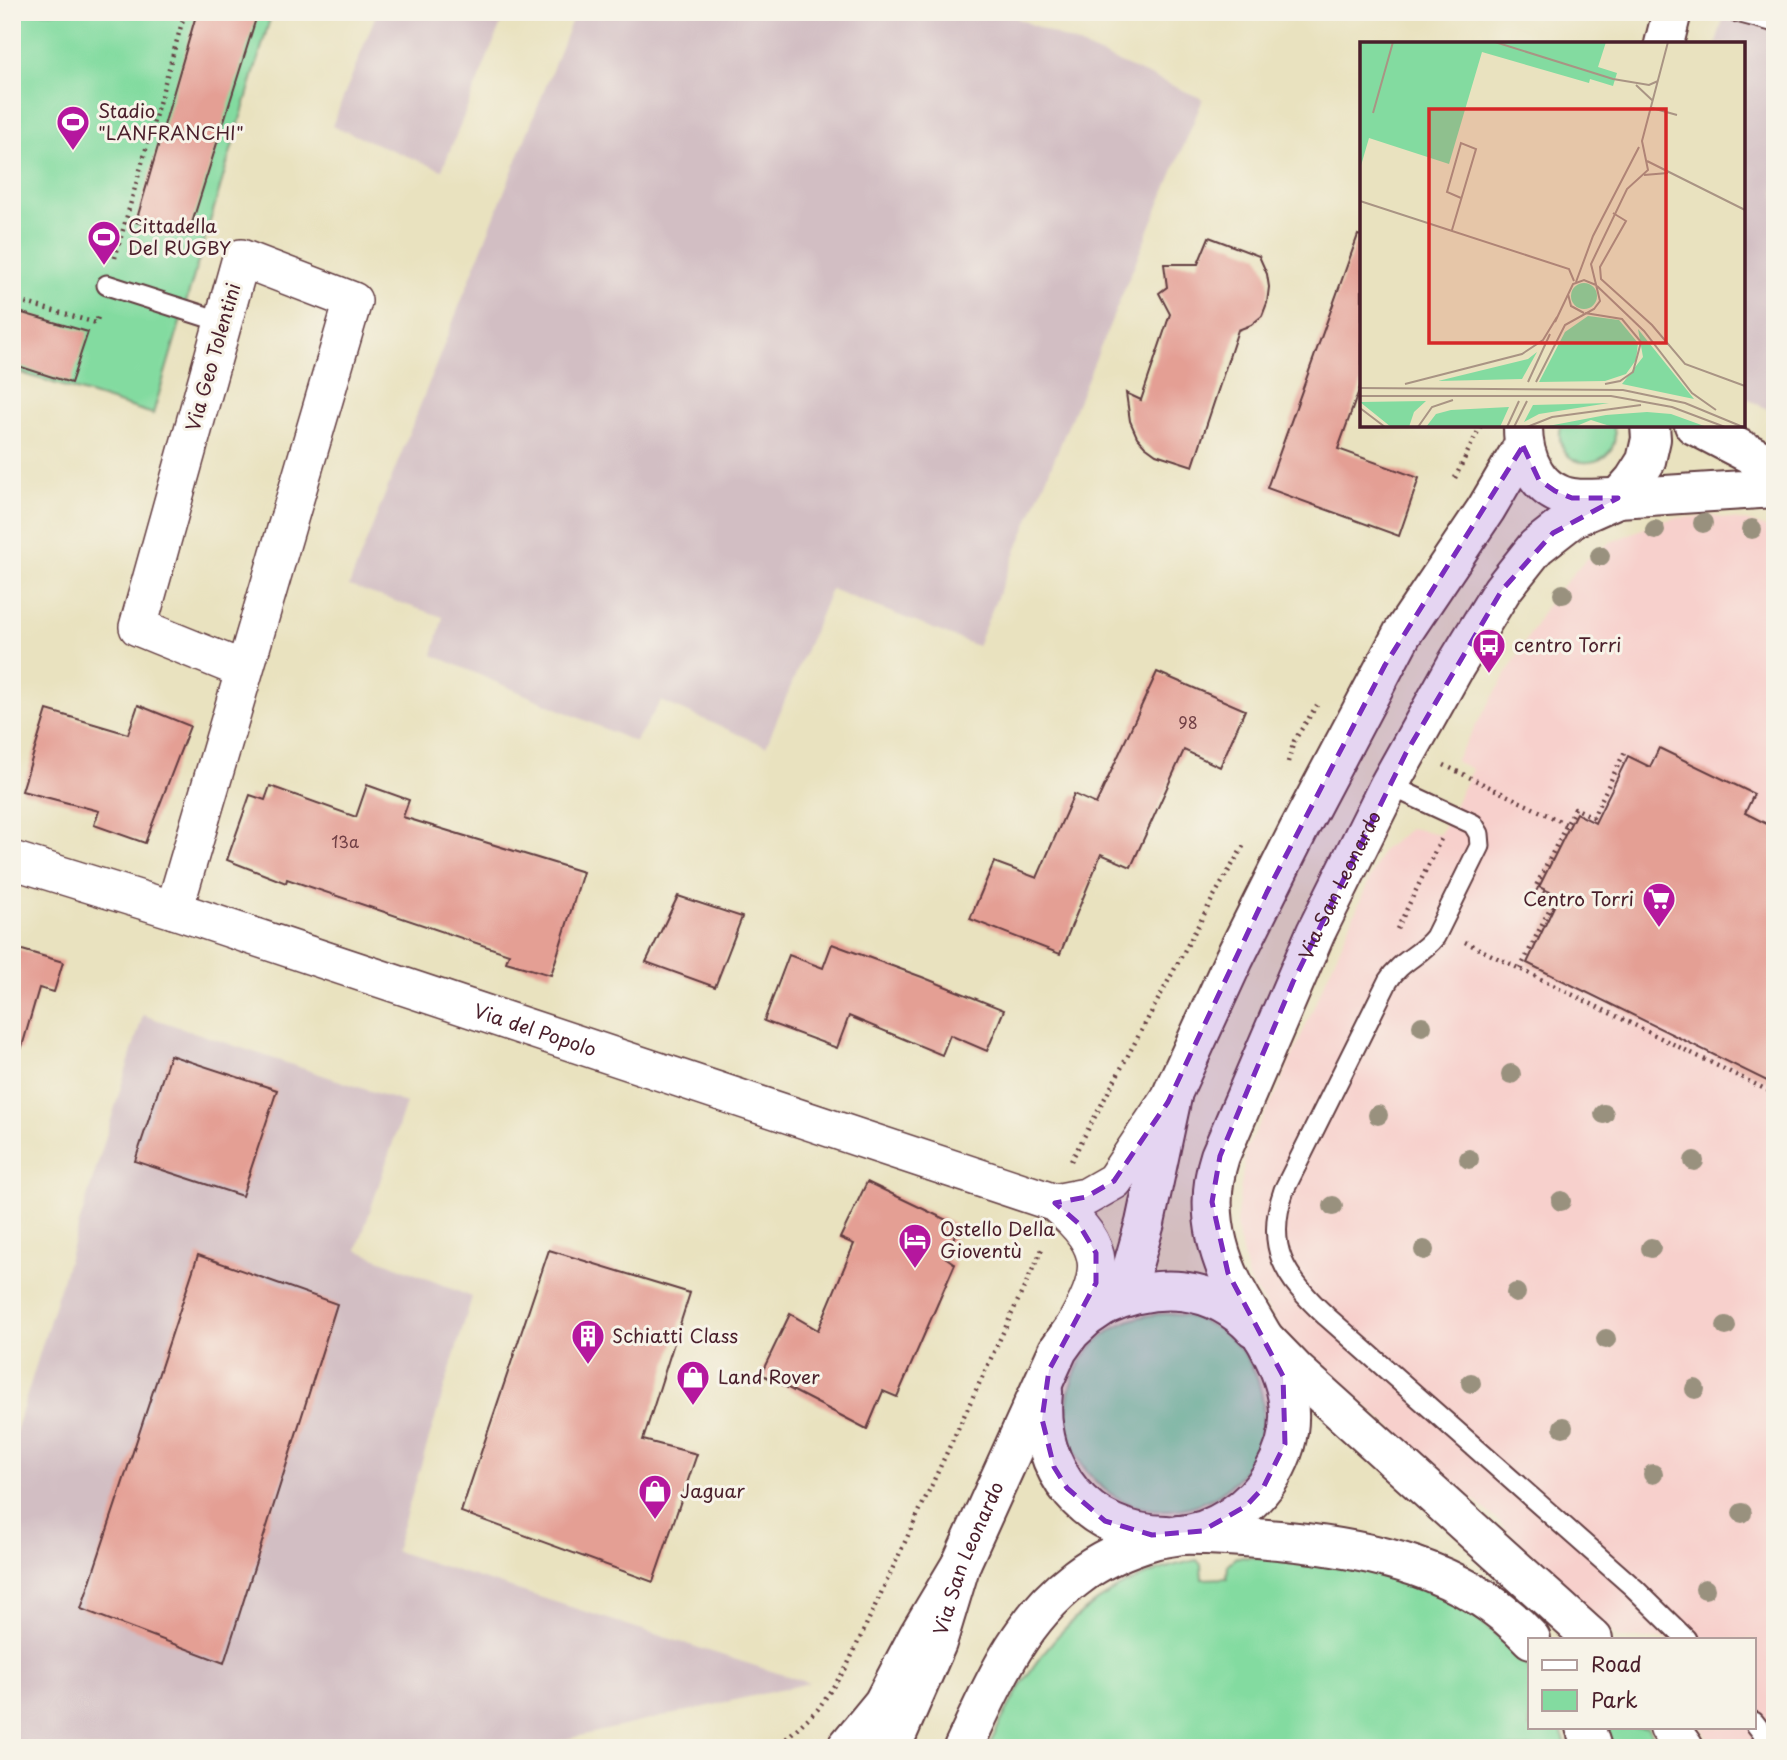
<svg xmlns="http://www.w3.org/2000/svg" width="1787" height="1760" font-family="'Playpen Sans',sans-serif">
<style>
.built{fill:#f7d0cc}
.industrial{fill:#d2bec3}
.green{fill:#83dba0;stroke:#667d66;stroke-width:2}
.building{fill:#e49f94}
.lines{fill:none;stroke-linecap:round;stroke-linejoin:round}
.service-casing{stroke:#623c41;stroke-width:23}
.minor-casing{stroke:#623c41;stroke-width:40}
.tertiary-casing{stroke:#623c41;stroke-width:42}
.secondary-casing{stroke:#623c41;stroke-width:42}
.trunk-casing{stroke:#623c41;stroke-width:42}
.path{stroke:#623c41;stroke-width:4.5;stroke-dasharray:2 5;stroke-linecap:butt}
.service{stroke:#fff;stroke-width:19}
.minor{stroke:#fff;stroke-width:37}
.tertiary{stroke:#fff;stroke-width:38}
.secondary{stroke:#fff;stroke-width:38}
.trunk{stroke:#fff;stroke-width:38}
.tree{fill:#99917e}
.marked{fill:#7b2cbf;fill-opacity:0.2;stroke:#7b2cbf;stroke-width:5;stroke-dasharray:14 9;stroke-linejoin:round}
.labels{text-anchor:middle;stroke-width:6;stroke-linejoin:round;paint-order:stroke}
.number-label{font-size:16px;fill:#703f45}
.poi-label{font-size:19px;fill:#4a1f2b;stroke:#f7f3e8;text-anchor:start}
.street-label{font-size:19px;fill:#4a1f2b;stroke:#f7f3e8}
.inset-road{fill:none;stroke:#a99484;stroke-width:2}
.view{fill:#d62828;fill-opacity:0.15;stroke:#d62828;stroke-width:3.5}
.inset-edge{fill:none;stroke:#4a1f2b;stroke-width:3.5}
</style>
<rect width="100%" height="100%" fill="#f7f3e8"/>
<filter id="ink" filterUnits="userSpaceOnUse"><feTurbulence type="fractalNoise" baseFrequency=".0143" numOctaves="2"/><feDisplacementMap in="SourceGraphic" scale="14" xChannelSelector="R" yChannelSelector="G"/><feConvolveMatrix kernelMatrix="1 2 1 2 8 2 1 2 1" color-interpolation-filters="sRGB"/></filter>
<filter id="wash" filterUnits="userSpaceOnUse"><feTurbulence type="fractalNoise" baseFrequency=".00686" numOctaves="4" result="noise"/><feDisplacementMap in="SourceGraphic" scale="28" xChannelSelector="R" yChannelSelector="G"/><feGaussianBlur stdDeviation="1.57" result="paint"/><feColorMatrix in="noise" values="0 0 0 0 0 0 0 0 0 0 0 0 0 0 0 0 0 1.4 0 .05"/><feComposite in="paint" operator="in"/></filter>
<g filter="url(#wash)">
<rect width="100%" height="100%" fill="#e9e2bf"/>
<path class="built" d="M1711 516 1746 521 1775 531V1748H1714L1700 1727H1754V1639H1619L1499 1522 1283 1333 1248 1279 1236 1224 1246 1149 1277 1091 1382 851 1410 828 1440 834 1472 769 1455 761 1550 600 1583 562 1611 542 1658 522 1675 518Z"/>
<path class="industrial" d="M377 12 505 14 442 170 332 126Z
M575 12H1003L1203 99 977 646 831 589 766 746 661 701 635 742 433 655 443 617 349 586Z
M1725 12H1775V413L1743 397V44H1716Z
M143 1015 406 1103 357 1250 472 1297 395 1551 809 1683 528 1748H12V1444Z"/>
<path class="green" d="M12 12H272L153 414 12 370Z
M1561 425H1613C1627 471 1550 478 1561 425Z
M1067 1412a98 98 0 1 1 196 0a98 98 0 1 1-196 0Z
M1236 1557C1331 1557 1438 1573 1507 1645 1514 1652 1528 1663 1530 1673 1533 1690 1530 1710 1530 1727H1560L1567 1748H988C1034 1649 1085 1583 1197 1560L1201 1565 1202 1579 1227 1578 1228 1564Z
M1603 1727H1647L1662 1748H1610Z"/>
<g id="blocks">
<path class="building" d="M197 12H258L188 236 136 222Z
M1358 235 1362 236V382L1338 449 1419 478 1399 536 1267 488Z
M1209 237 1259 256 1267 274 1269 287 1267 303 1262 316 1251 325 1238 330 1193 466 1156 454 1145 446 1137 437 1130 421 1126 393 1141 400 1170 314 1159 293 1167 287 1164 264H1198Z
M12 310 88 332 71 383 12 364Z
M1157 672 1245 710 1220 767 1184 750 1131 867 1101 854 1060 954 970 919 994 862 1037 878 1074 794 1096 804Z
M138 705 190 726 145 843 94 825 99 811 22 791 47 710 128 734Z
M1659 748 1754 794 1745 813 1775 828V1085L1527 963 1559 896 1539 887 1576 813 1595 823 1628 756 1650 767Z
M367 785 409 800 403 817 583 872 551 975 506 962 509 954 287 879 286 883 227 860 250 795 265 800 270 786 356 817Z
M678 896 742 917 715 987 646 962Z
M832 944 922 977 1004 1010 987 1051 950 1035 942 1055 849 1016 837 1048 764 1021 789 955 823 968Z
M12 947 63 962 54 992 39 988 21 1050 12 1048Z
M170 1055 277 1090 242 1196 135 1161Z
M867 1182 959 1226 945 1257 955 1264 897 1397 883 1391 867 1429 761 1374 790 1314 818 1330 854 1244 840 1238Z
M549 1250 690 1293 643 1440 697 1454 653 1582 461 1512Z
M198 1255 337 1304 224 1663 81 1609Z"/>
</g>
</g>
<g filter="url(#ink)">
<use href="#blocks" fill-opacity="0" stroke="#623c41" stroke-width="2"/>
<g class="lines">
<defs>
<path id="service" d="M1737 12 1775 22
M107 285 223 322
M1389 785 1473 824 1479 834 1480 846 1435 937C1421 955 1400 961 1388 981L1284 1190C1264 1247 1285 1278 1326 1316L1634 1588 1686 1639
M1754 1722 1774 1748"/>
<g id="minor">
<path id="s1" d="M12 860 174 910 1055 1203C1110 1249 1105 1274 1071 1332"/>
<path d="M174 910 353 301 241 258 138 627 244 670"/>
<path d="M1055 1203 1086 1197 1114 1181 1173 1093"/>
</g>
<path id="tertiary" d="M1694 425 1775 467
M1618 498 1775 488"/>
<g id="secondary">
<path d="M1664 44 1672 12"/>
<path d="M1523 427C1523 458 1537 493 1573 498 1585 500 1600 498 1613 498"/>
<path d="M1105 1305C1157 1282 1213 1284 1254 1328"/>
<path d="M1043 1392C1035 1470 1087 1535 1167 1535"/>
<path id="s2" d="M891 1748 937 1643 961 1564 1058 1350 1071 1332 1087 1317 1115 1298 1129 1279 1145 1223 1173 1092 1234 959 1298 831 1402 634 1486 509 1523 446"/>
<path id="s3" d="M963 1748C993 1684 1019 1621 1076 1578 1100 1559 1128 1547 1157 1539 1172 1536 1189 1535 1204 1530 1242 1516 1273 1485 1285 1445 1303 1383 1259 1335 1233 1284 1213 1243 1206 1199 1220 1156L1316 932 1389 785 1456 665 1502 590 1536 547 1573 518 1618 498 1634 480 1646 461 1651 439 1650 425"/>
</g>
<path id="trunk" d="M1263 1337 1296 1371 1593 1639
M1178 1535C1211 1534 1245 1537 1279 1540 1370 1549 1466 1568 1531 1639
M1585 1727 1592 1748
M1669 1727 1684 1748
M846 1748 883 1703 918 1636 961 1564"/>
</defs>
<use href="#service" class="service-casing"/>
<use href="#minor" class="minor-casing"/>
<use href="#tertiary" class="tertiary-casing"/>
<use href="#secondary" class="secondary-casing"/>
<use href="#trunk" class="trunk-casing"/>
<path class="path" d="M115 258 185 12
M12 299 96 323 99 314
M1455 478 1481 425
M1288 762 1294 741 1317 705
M1444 765 1566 824
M1397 929 1441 839
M1465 942 1775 1094
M1520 969 1555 898 1535 888 1575 808 1593 817 1626 749
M1071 1161 1214 896 1245 843
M776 1748 818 1709 846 1668 1044 1245"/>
<use href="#service" class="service"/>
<use href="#minor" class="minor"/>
<use href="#tertiary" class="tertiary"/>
<use href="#secondary" class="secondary"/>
<use href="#trunk" class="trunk"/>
</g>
<g class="tree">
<circle cx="1703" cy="523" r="10"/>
<circle cx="1752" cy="529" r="10"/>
<circle cx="1655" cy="530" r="10"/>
<circle cx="1600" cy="556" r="10"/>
<circle cx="1563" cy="594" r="10"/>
<circle cx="1422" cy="1026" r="10"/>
<circle cx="1511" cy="1074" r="10"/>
<circle cx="1604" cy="1114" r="10"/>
<circle cx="1378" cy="1115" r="10"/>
<circle cx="1469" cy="1159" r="10"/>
<circle cx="1694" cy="1161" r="10"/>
<circle cx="1561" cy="1201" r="10"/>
<circle cx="1333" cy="1206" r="10"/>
<circle cx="1651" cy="1248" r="10"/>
<circle cx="1424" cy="1250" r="10"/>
<circle cx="1516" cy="1293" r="10"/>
<circle cx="1726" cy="1326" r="10"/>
<circle cx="1606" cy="1339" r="10"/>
<circle cx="1471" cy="1383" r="10"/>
<circle cx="1695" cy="1389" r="10"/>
<circle cx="1563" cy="1427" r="10"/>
<circle cx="1653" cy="1474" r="10"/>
<circle cx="1742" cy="1513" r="10"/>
<circle cx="1705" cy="1589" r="10"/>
</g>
</g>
<path class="marked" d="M1523 446 1539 480 1555 491 1572 498H1618L1553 533 1502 590 1406 753 1293 982 1220 1156 1212 1202 1228 1273 1283 1376 1285 1444 1263 1488 1246 1506 1202 1531 1152 1535 1105 1521 1067 1488 1054 1467 1042 1419 1049 1370 1096 1283V1253L1078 1223 1055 1203 1086 1197 1114 1181 1168 1102 1267 892 1385 665Z"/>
<defs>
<symbol id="stadium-pin" viewBox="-11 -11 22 30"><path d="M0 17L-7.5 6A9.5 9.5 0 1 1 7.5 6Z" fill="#b5179e" stroke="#f7f3e8"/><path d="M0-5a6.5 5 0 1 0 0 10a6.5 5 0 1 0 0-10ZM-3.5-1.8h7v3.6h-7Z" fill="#fff"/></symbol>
<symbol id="bus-pin" viewBox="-11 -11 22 30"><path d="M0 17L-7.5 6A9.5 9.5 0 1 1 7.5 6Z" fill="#b5179e" stroke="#f7f3e8"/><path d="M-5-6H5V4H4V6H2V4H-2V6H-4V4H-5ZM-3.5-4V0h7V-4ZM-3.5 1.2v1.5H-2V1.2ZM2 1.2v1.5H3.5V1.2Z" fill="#fff"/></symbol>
<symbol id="supermarket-pin" viewBox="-11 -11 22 30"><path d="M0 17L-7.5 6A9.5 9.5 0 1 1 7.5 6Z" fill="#b5179e" stroke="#f7f3e8"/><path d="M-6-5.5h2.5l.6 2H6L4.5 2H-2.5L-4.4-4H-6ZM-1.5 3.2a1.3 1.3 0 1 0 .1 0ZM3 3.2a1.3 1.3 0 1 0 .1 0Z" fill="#fff"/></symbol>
<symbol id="hotel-pin" viewBox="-11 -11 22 30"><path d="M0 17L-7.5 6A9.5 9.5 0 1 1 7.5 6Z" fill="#b5179e" stroke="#f7f3e8"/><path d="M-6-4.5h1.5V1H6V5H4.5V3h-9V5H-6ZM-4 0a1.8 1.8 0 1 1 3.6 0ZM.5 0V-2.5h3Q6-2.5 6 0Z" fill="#fff"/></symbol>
<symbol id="building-pin" viewBox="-11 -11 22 30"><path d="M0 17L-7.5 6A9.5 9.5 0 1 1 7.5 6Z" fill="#b5179e" stroke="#f7f3e8"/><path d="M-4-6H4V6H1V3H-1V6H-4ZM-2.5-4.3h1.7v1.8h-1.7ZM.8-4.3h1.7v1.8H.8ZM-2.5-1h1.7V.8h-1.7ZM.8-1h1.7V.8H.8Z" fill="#fff"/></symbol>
<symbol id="shop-pin" viewBox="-11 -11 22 30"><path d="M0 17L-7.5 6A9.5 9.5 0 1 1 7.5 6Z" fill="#b5179e" stroke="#f7f3e8"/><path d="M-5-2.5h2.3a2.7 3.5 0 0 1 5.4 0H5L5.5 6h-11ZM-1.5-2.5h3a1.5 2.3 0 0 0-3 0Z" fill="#fff"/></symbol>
</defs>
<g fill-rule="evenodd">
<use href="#stadium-pin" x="54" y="103" width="38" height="52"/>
<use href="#stadium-pin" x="85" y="218" width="38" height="52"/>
<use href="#bus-pin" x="1470" y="626" width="38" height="52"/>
<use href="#supermarket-pin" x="1640" y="880" width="38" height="52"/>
<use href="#hotel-pin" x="896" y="1221" width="38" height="52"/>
<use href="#building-pin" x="569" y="1317" width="38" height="52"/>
<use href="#shop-pin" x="674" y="1358" width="38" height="52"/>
<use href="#shop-pin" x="636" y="1472" width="38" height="52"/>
</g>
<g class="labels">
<g class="number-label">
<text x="1188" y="729">98</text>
<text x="345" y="848">13a</text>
</g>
<g class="poi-label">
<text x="98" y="118">Stadio<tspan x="98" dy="22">"LANFRANCHI"</tspan></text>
<text x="128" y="233">Cittadella<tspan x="128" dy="22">Del RUGBY</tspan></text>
<text x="1514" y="652">centro Torri</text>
<text x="1634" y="906" text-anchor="end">Centro Torri</text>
<text x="940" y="1236">Ostello Della<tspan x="940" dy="22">Gioventù</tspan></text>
<text x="612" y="1343">Schiatti Class</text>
<text x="718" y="1384">Land Rover</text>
<text x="680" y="1498">Jaguar</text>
</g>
<g class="street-label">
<text transform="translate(213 357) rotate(-74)" y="7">Via Geo Tolentini</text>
<text dy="7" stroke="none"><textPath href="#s3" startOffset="1069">Via San Leonardo</textPath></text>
<text dy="7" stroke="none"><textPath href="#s1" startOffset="550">Via del Popolo</textPath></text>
<text dy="7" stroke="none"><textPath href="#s2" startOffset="205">Via San Leonardo</textPath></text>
</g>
</g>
<g transform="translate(1360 42)">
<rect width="385" height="385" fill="#e9e2bf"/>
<path d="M0 0H246L238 25 257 31 253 44 230 37 229 41 122 10 89 122 9 96 0 127ZM211 254a13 13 0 1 1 26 0a13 13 0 1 1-26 0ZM228 274 259 278 278 301 276 318 266 332 245 339 179 340 205 290ZM278 287 334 357 262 342 283 315ZM177 310 162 337 78 339 168 317ZM66 359 54 370 49 385H31L0 360ZM249 361 179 372 164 380 173 363ZM149 365 140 385H66L76 372 91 368ZM287 370 311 372 347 385H253L231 378 214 385H183L246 373Z" fill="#83dba0"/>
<path class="inset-road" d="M135 0 253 37 289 43 298 39M276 43 293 59M292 66 317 73M13 71 33 0M287 119 385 168M284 133 308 131M0 159 209 227 214 239M253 171 266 179 240 225 241 237 292 283 325 322 385 344M92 188 116 107 101 101 87 150 101 156M216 240 233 194 279 105M237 244 284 289 332 351 356 368M208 252 211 264 224 271M225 271 262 277 281 300 273 330 260 339 245 342M195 280 213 242 224 238 236 243M168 340 190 292M176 340 205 283 234 267 240 259 231 222 267 147 288 128 282 99 308 0M45 342 162 312 183 298 197 275M0 346 263 348 325 361 383 385M0 354H251L312 365 365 385M0 366 25 385M58 385 72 365 93 358M147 385 159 359M154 385 167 359M167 385 192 375 281 363"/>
<path class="view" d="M69 67H306V301H69Z"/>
<rect width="385" height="385" class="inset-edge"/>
</g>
<rect width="1787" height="1760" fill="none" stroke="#f7f3e8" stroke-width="42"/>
<rect x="1528" y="1638" width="228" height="91" fill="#f7f3e8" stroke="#b29e9c" stroke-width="2"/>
<rect x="1542" y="1660" width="35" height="10" fill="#ffffff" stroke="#b29e9c" stroke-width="2"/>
<text x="1591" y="1672" font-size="21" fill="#4a1f2b">Road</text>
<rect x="1542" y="1690" width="35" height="21" fill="#83dba0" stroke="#b29e9c" stroke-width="2"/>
<text x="1591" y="1708" font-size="21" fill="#4a1f2b">Park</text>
</svg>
